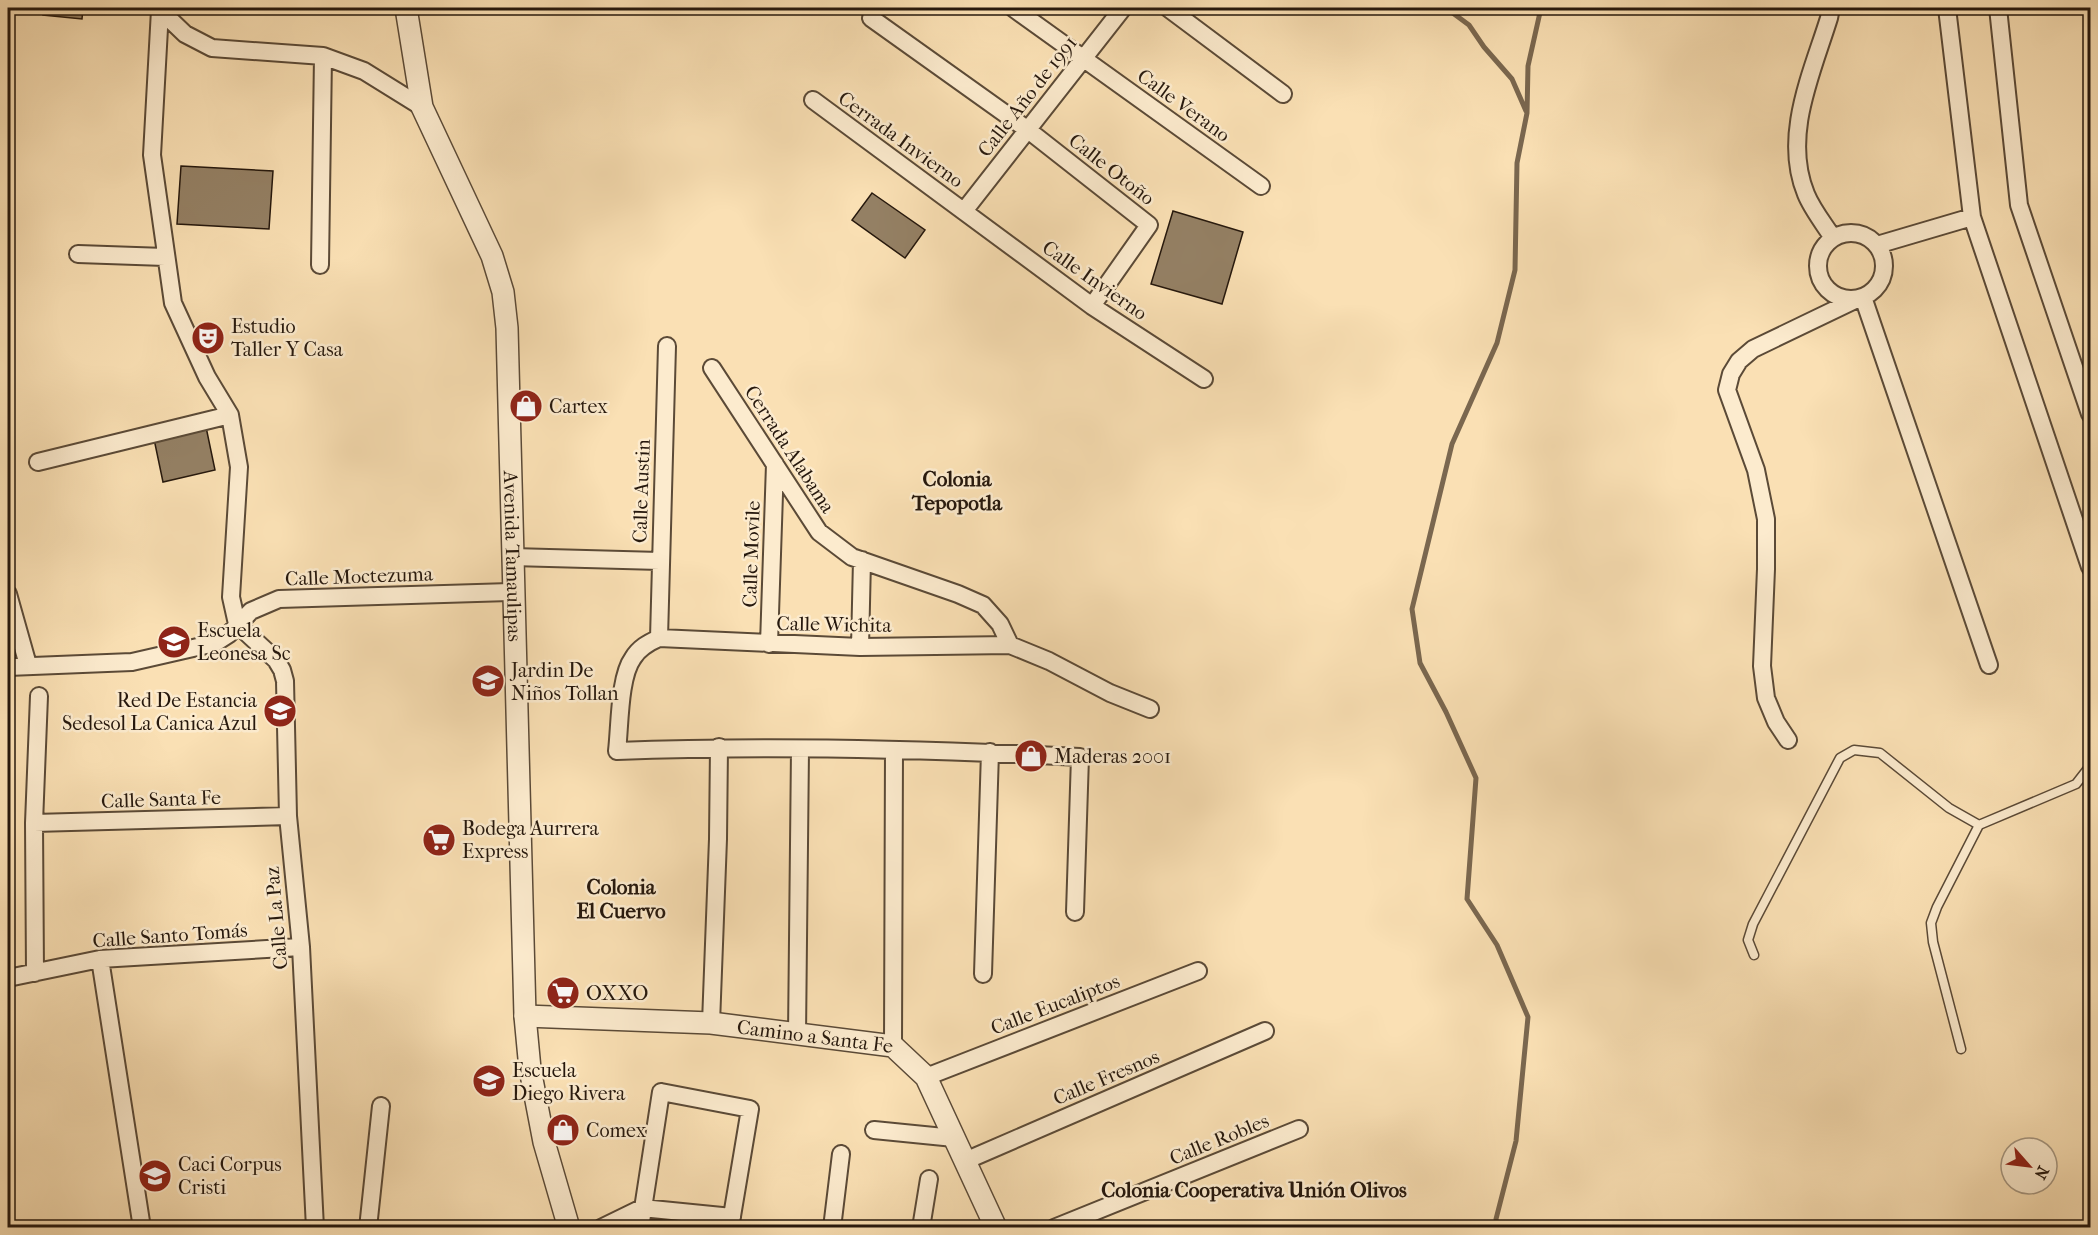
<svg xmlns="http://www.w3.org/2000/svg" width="2098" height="1235" font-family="'IM FELL French Canon',serif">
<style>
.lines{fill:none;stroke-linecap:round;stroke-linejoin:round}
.stream{stroke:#7a674f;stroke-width:5}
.building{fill:#948064;stroke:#26180d;stroke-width:1.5}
.service-casing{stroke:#5b4a37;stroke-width:11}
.minor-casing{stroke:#5b4a37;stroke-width:20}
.tertiary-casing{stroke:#5b4a37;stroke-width:24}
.service{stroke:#fcebce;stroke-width:8}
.minor{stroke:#fcebce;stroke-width:16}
.tertiary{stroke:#fcebce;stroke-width:21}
.labels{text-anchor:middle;stroke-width:5;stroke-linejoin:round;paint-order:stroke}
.street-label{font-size:20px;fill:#26180d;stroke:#fcebce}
.poi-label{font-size:20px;fill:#26180d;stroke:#fcebce;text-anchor:start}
.neighbourhood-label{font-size:21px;font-weight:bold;fill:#26180d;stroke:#fcebce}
</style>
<rect width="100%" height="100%" fill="#fae0b4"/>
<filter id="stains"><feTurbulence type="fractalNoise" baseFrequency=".00333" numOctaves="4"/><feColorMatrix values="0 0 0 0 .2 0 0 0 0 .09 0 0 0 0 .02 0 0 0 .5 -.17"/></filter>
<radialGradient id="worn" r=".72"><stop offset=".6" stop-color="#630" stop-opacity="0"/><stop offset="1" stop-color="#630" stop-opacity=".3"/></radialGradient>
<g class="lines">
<path class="stream" d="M1446 8 1469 25 1484 47 1512 79 1526 111
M1498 1228 1496 1219 1516 1141 1528 1017 1497 945 1467 899 1476 778 1446 712 1420 663 1412 609 1452 444 1497 343 1515 270 1517 163 1527 113 1528 66 1541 8"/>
</g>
<path class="building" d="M44 8H83L82 19 43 15Z
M181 166 273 171 269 229 177 224Z
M872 193 925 230 905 258 852 220Z
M1173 211 1243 232 1222 304 1151 284Z
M206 427 215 470 163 482 154 439Z"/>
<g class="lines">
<defs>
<path id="service" d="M1754 955 1748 940 1753 924 1840 758 1854 750 1880 753 1949 808 1979 825 2076 784 2090 766
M1961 1049 1933 942 1931 923 1937 907 1979 825"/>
<path id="minor" d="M160 8V10L185 34 212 48 323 56 364 71 422 107
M1013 8 1261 186
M1168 8 1283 94
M1831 8 1829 18C1812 73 1782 136 1806 194 1812 209 1824 224 1833 238
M1947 8 1972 217 2090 567
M1998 8 2019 205 2090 414
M160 10 152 155 173 303 207 377 230 415 239 467 231 597 237 624 276 660 282 670 285 681 288 816 301 947 315 1228
M871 18 1028 130 1149 225 1092 306
M813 100 1092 306 1204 379
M964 211 1123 8
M1818 266a33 33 0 1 1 66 0a33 33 0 1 1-66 0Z
M1877 245 1972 217
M78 254 165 257
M320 265 323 56
M1863 297 1989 665
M712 368 819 532 852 557 958 594 983 605 1000 624 1010 645
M38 462 230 415
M512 557 660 561
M8 594 28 665
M659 638C648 643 639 648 633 658 619 677 620 726 617 751 771 745 926 749 1080 757L1075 912
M659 638 860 647 1010 645 1049 661 1110 693 1150 709
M659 638 667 346
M769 644 775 464
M860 647 862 560
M8 667 132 662 215 643 229 634 251 611 279 599 513 592
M1788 740 1776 722 1766 698 1762 666 1766 569V519L1756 470 1727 390 1731 374 1739 361 1753 349 1857 299
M34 823 288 816
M100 959 142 1228
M35 973 34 823 39 696
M983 974 990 752
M8 978 100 959 301 947
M711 1023 718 839 719 747
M797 1035 800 749
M893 1046 894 750
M926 1077 1198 971
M874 1130 954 1138
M965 1161 1265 1031
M368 1228 381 1106
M601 1228 642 1208 732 1217
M640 1228 661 1092 750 1109 730 1228
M832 1228 841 1154
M921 1228 929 1179
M1054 1228 1299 1129"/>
<g id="tertiary">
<path id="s1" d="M406 8 422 107 492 256 503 292 507 328 525 1016 530 1069 544 1142 569 1228"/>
<path id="s2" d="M525 1016 711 1023 893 1046 926 1077 996 1228"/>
</g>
</defs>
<use href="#service" class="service-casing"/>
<use href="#minor" class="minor-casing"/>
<use href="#tertiary" class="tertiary-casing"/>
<use href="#service" class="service"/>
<use href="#minor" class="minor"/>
<use href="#tertiary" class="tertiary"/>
</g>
<defs>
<symbol id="theatre-disc" viewBox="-11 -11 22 22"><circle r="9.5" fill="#8f2418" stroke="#fcebce"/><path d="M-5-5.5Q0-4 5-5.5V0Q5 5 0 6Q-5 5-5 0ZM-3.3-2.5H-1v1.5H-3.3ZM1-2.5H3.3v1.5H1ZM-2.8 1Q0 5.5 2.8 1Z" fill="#fff"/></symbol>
<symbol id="shop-disc" viewBox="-11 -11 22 22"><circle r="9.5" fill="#8f2418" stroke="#fcebce"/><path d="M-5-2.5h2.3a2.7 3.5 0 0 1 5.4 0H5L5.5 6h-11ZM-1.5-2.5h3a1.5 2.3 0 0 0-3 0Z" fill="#fff"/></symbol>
<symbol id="school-disc" viewBox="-11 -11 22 22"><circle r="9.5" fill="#8f2418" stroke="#fcebce"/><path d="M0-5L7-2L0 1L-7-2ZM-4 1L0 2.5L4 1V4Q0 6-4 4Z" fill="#fff"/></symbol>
<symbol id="supermarket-disc" viewBox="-11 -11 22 22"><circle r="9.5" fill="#8f2418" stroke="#fcebce"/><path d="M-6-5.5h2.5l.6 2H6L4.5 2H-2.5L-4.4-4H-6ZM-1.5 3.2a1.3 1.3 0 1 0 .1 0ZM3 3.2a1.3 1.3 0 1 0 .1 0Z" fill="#fff"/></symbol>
</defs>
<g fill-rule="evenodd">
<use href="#theatre-disc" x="189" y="319" width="38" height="38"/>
<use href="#shop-disc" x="507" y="387" width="38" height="38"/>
<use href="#school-disc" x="155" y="623" width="38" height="38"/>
<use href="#school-disc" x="469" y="662" width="38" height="38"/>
<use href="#school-disc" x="261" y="692" width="38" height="38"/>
<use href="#shop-disc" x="1012" y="737" width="38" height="38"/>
<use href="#supermarket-disc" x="420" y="821" width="38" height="38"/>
<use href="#supermarket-disc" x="544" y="974" width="38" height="38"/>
<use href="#school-disc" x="470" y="1062" width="38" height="38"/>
<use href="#shop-disc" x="544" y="1111" width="38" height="38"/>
<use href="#school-disc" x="136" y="1157" width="38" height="38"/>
</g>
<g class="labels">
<g class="street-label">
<text transform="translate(1027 96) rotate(-52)" y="7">Calle Año de 1991</text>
<text transform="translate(1184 105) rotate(36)" y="7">Calle Verano</text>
<text transform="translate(901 139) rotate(36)" y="7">Cerrada Invierno</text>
<text transform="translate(1112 169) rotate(38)" y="7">Calle Otoño</text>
<text transform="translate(1095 280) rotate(35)" y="7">Calle Invierno</text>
<text transform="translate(790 449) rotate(57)" y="7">Cerrada Alabama</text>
<text transform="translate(641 491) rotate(-88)" y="7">Calle Austin</text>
<text transform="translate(751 554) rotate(-88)" y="7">Calle Movile</text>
<text dy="7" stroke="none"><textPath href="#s1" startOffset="567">Avenida Tamaulipas</textPath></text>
<text transform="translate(359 576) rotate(-2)" y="7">Calle Moctezuma</text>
<text transform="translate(834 624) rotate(1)" y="7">Calle Wichita</text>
<text transform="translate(161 799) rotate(-2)" y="7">Calle Santa Fe</text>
<text transform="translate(276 918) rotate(-95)" y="7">Calle La Paz</text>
<text transform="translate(170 935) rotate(-4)" y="7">Calle Santo Tomás</text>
<text transform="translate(1055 1004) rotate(-21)" y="7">Calle Eucaliptos</text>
<text dy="7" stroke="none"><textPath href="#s2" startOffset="291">Camino a Santa Fe</textPath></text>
<text transform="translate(1106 1077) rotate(-23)" y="7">Calle Fresnos</text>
<text transform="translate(1219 1139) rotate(-22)" y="7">Calle Robles</text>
</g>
<g class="poi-label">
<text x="231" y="333">Estudio<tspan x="231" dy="23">Taller Y Casa</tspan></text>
<text x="549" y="413">Cartex</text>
<text x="197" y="637">Escuela<tspan x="197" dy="23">Leonesa Sc</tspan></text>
<text x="511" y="677">Jardin De<tspan x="511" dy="23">Niños Tollan</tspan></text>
<text x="257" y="707" text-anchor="end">Red De Estancia<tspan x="257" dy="23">Sedesol La Canica Azul</tspan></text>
<text x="1054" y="763">Maderas 2001</text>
<text x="462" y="835">Bodega Aurrera<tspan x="462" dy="23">Express</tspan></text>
<text x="586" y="1000">OXXO</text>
<text x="512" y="1077">Escuela<tspan x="512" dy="23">Diego Rivera</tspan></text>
<text x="586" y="1137">Comex</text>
<text x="178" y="1171">Caci Corpus<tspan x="178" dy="23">Cristi</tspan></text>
</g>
<g class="neighbourhood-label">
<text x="957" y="486">Colonia<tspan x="957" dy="24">Tepopotla</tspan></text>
<text x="621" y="894">Colonia<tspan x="621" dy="24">El Cuervo</tspan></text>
<text x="1254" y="1197">Colonia Cooperativa Unión Olivos</text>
</g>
</g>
<rect width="2098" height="1235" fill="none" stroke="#fae0b4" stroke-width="30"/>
<rect x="9" y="9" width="2080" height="1217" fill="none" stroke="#26180d" stroke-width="3"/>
<rect x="15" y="15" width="2068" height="1205" fill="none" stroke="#26180d" stroke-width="1.5"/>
<g transform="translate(2029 1166) rotate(118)"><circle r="28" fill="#fcebce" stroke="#a69781" stroke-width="1.5"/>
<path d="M0-4.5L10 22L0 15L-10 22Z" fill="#8f2418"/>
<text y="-9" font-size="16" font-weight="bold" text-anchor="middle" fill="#26180d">N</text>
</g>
<rect width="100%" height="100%" filter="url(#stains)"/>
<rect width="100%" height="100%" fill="url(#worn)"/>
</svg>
